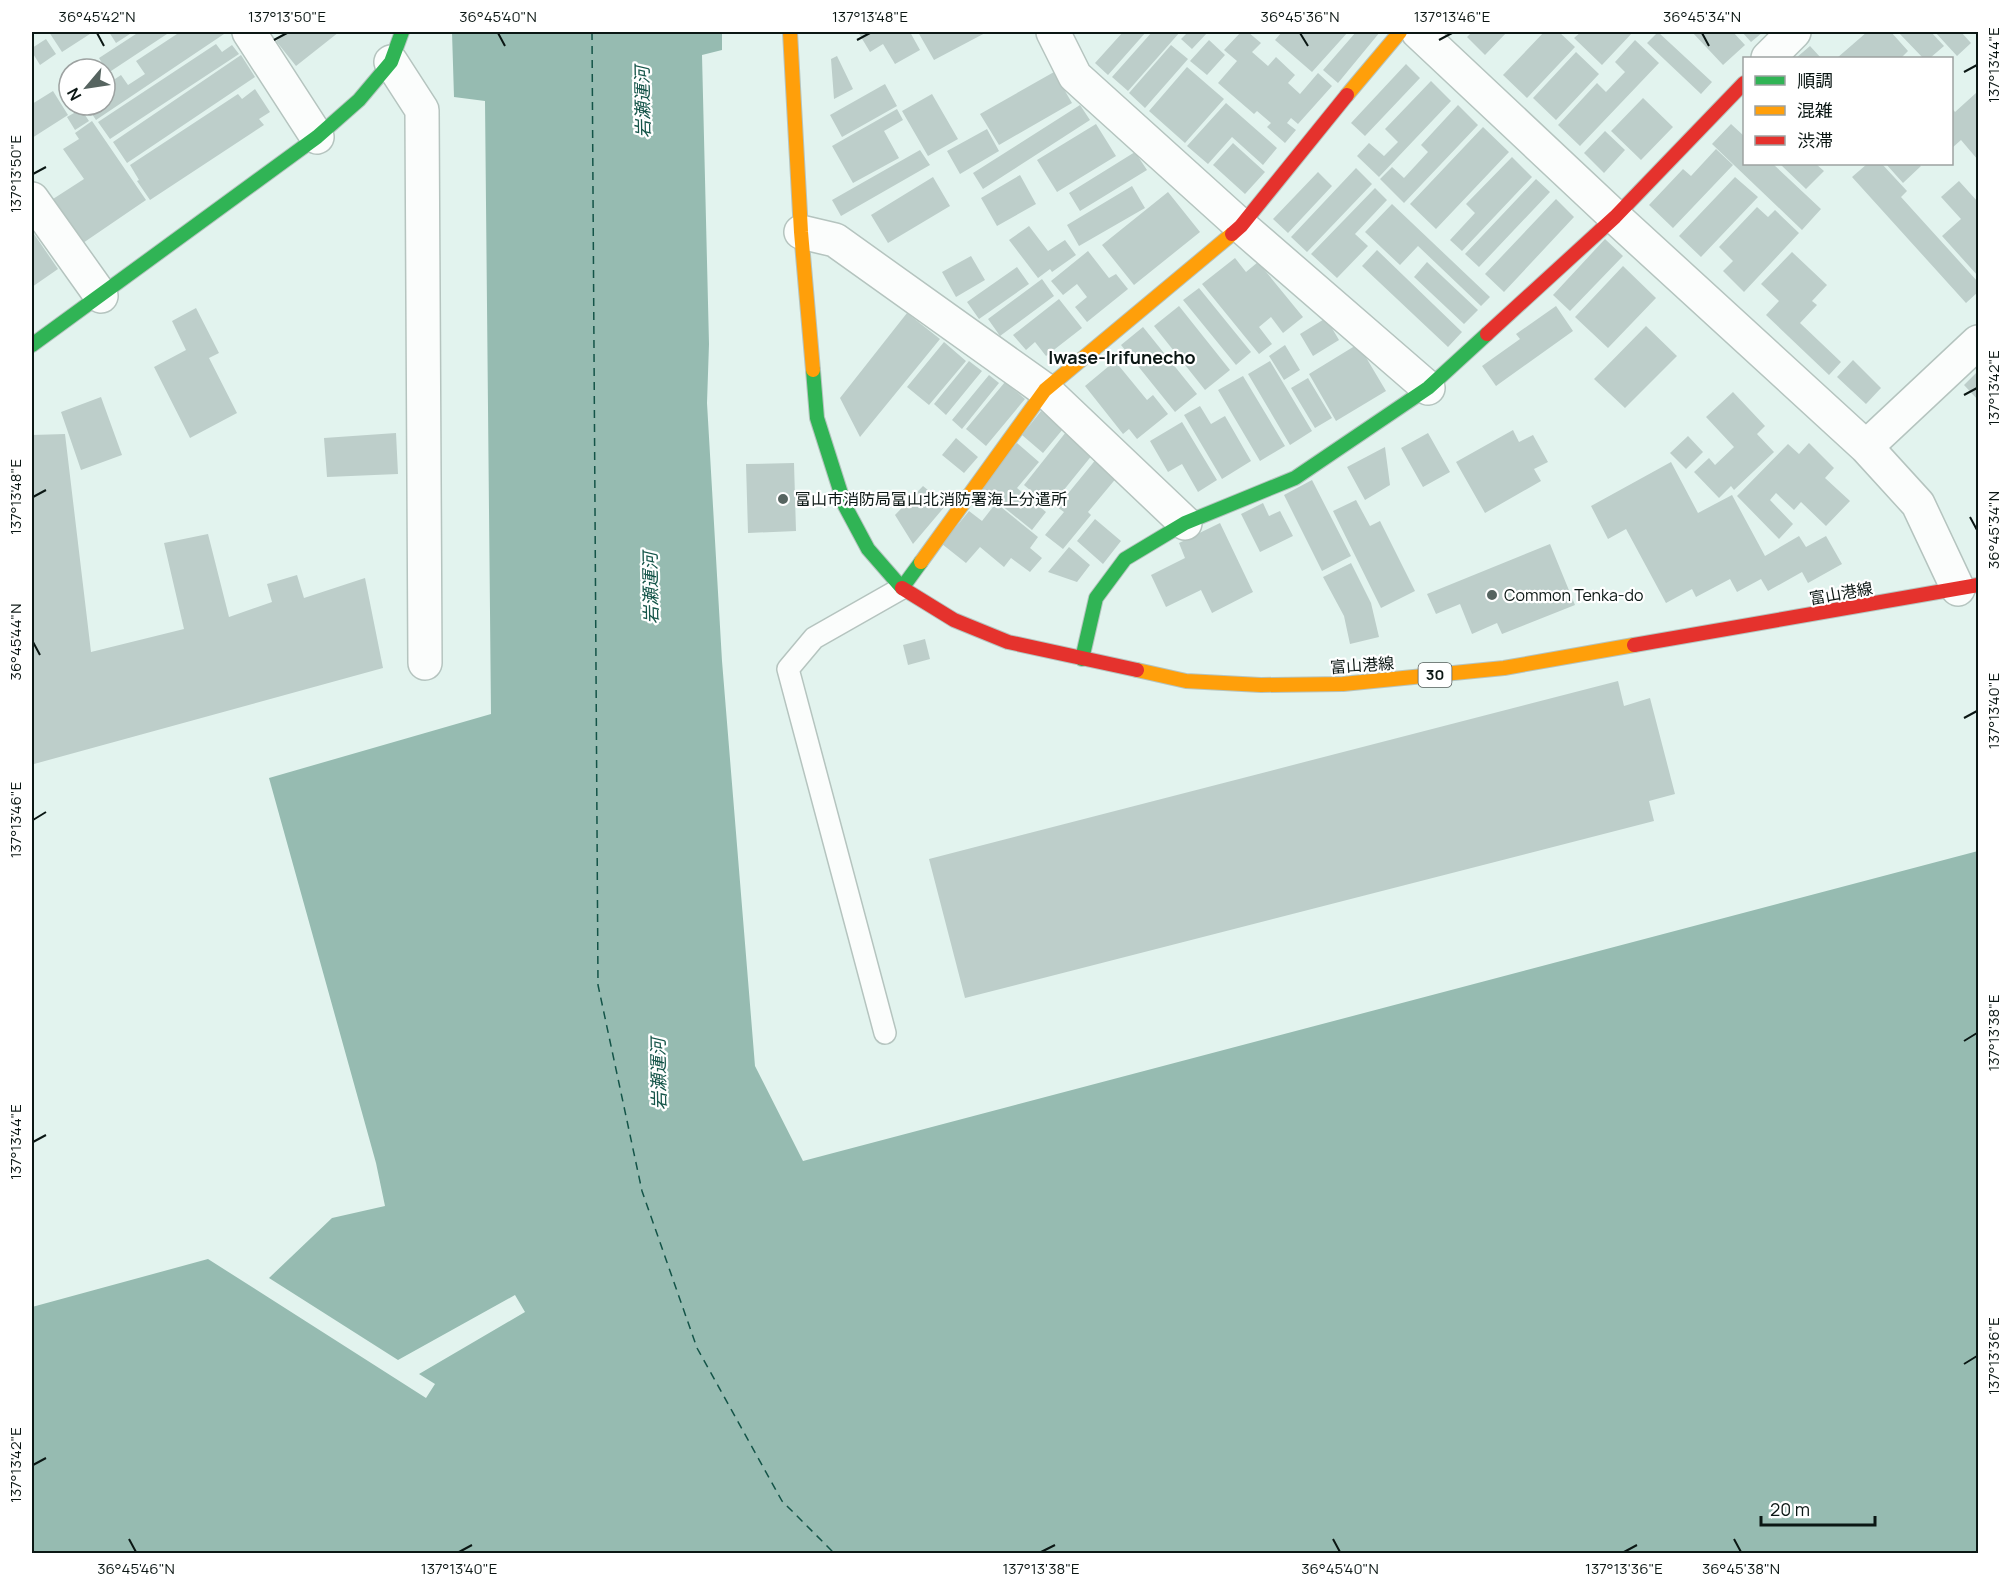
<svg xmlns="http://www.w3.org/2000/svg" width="2010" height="1585" font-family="Manrope,'Noto Sans JP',sans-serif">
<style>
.water{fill:#96bbb1}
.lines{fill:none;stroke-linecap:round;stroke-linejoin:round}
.ferry{stroke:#145448;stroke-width:1.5;stroke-dasharray:8 6;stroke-linecap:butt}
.building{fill:#bdceca}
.lane-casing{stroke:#b5c4bf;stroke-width:24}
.street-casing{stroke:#b5c4bf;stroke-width:36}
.fast-casing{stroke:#b5c4bf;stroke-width:16}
.slow-casing{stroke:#b5c4bf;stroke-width:16}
.jam-casing{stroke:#b5c4bf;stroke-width:16}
.lane{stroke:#fbfdfc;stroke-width:21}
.street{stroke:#fbfdfc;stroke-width:33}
.fast{stroke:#30b455;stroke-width:14}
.slow{stroke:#ff9f0a;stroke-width:14}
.jam{stroke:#e5322d;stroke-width:14}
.ticks{fill:none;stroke:#0b1714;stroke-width:2}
.poi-dot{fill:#566460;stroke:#fff;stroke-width:2}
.labels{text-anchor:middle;stroke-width:4.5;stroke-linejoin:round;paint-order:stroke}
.shield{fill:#fff;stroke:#545d5a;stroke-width:1.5}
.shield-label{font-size:15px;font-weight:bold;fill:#0b1714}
.poi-label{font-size:16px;fill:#0b1714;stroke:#fff;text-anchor:start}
.street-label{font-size:16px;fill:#0b1714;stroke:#fff}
.water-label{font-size:18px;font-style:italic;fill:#145448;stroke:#fff}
.neighbourhood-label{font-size:18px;font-weight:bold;fill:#0b1714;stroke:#fff}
.neatline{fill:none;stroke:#0b1714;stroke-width:2}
.ticks-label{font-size:15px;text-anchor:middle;fill:#0b1714}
</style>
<rect width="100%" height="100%" fill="#e2f3ee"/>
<path class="water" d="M452 32H722V50L702 55 709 344 707 403 722 661 755 1066 803 1161 1978 851V1553H32V1307L208 1259 426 1398 435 1384 419 1374 525 1312 515 1295 398 1360 269 1278 332 1218 385 1206 376 1163 269 778 491 714 485 101 454 97Z"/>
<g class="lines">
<path class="ferry" d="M592 32 598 985 642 1191 697 1348 782 1501 835 1554"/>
</g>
<path class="building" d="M49 32H93L62 52Z
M109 32H133L116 43Z
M139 32H170L108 73 99 58Z
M180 32H227L96 120 86 105H105V72L112 81 121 75 128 85 145 74 136 61Z
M287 32H339L296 66 276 41Z
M858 32H910L920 50 895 64 883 44 870 52Z
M918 32H987L934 60Z
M1123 32H1146L1108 75 1095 63Z
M1152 32H1180L1128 91 1112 77Z
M1188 32H1208L1192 49 1181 39Z
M1241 32H1248L1261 43 1252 52 1268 66 1276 57 1295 75 1288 83 1300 94 1318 73 1332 86 1298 124 1291 118 1287 123 1296 130 1285 143 1267 127 1271 123 1257 111 1254 114 1218 83 1237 61 1224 50Z
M1282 32H1348L1312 72 1275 40Z
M1356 32H1380L1338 83 1323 70Z
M1472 32H1507L1485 55 1467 37Z
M1544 32H1559L1575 47 1527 98 1503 75Z
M1581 32H1633L1602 65 1574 38Z
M1658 32 1712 82 1701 94 1647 43Z
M1692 32H1733L1745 45 1723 65Z
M1742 32H1763L1751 42Z
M1867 32H1891L1908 51 1901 58H1837Z
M1898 32H1931L1944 46 1930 58H1923Z
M1935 32H1961L1971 43 1957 56Z
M46 39 56 54 40 65 32 52V48Z
M1209 40 1225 55 1207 75 1190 61Z
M1635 40 1659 63 1580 146 1558 125 1597 83 1606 92 1625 72 1615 62Z
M216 44 222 52 232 45 239 54 110 139 98 122Z
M1171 45 1188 59 1145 108 1129 93Z
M1810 46 1821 58H1796Z
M1576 52 1599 74 1556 120 1533 98Z
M241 55 255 77 127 163 113 142Z
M837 56 853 89 834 99 831 59Z
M1406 64 1420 78 1365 136 1351 123Z
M1187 67 1224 99 1185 143 1149 111Z
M1054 72 1072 103 999 145 980 114Z
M1431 81 1451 101 1379 177 1357 156 1369 143 1384 156 1398 142 1385 129Z
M885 84 897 106 842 137 830 115Z
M255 89 270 112 259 119 264 125 150 200 137 181 139 180 130 165 238 94 242 99Z
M53 91 68 115 32 138V104Z
M1976 93 1978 96V160L1961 140 1952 148V108L1955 112Z
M932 94 958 139 928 156 902 111Z
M1643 98 1673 127 1641 160 1611 131Z
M1226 103 1277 148 1263 165 1232 137 1208 164 1187 146Z
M1080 105 1090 120 983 189 973 173Z
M1458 105 1478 125 1404 203 1380 179 1392 167 1404 178 1428 152 1421 145Z
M81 109 89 121 75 130 67 117Z
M897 109 903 120 884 131 899 158 853 183 832 146Z
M92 121 146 200 83 243 53 199 84 179 63 149 79 139 75 133Z
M1096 124 1116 156 1057 192 1037 160Z
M1731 124 1744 136V164H1773L1821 209 1802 230 1712 144Z
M1483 127 1509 152 1436 229 1410 204Z
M987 129 999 151 960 174 947 151Z
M1605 131 1625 150 1604 173 1584 153Z
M1233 143 1265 172 1245 194 1213 165Z
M1716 149 1733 165 1673 228 1649 205 1683 169 1691 176Z
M920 150 930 165 841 216 832 200Z
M1135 152 1147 170 1080 211 1069 193Z
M1512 157 1532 177 1462 251 1450 240 1475 213 1466 204Z
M1780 164H1816L1824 171 1806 189Z
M1867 164H1882L1907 191 1901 197 1978 282V292L1966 303 1852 177Z
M1886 164H1919L1921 166 1903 183Z
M1356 168 1372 184 1307 252 1291 237Z
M1318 172 1332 186 1288 233 1273 219Z
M1020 175 1036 204 997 226 981 198Z
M933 177 950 206 888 243 871 215Z
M1735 177 1758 197 1701 257 1679 236Z
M1536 179 1550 192 1479 267 1465 254Z
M1959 181 1978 202V276L1942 236 1961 219 1941 197Z
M1132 186 1145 208 1079 246 1067 225Z
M1375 188 1387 200 1355 234 1368 246 1337 278 1311 254Z
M1168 192 1200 232 1134 285 1102 245Z
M1556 199 1574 217 1504 292 1485 274Z
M1392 204 1490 297 1481 306 1418 246 1400 265 1365 232Z
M1757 207 1768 217 1775 210 1799 233 1744 292 1723 271 1733 261 1719 247Z
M1029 226 1048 251 1065 240 1076 255 1052 272 1050 269 1038 278 1009 240Z
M32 231 58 269 32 287Z
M1605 239 1623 256 1570 311 1553 295Z
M1377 250 1462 332 1448 347 1362 266Z
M1088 251 1109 278 1116 274 1128 289 1087 322 1075 307 1087 297 1077 284 1063 295 1051 281Z
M1792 252 1827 285 1812 301 1817 305 1800 323 1841 362 1829 375 1766 315 1779 301 1761 284Z
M971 256 985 280 956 297 942 272Z
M1235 258 1246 272 1258 262 1303 317 1283 333 1271 317 1259 327 1272 344 1259 354 1202 284Z
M1427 262 1478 310 1464 324 1414 277Z
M1623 266 1656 298 1608 348 1575 317Z
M1017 267 1029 284 979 319 967 302Z
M1042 279 1054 296 1000 336 988 319Z
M1199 288 1251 352 1236 365 1183 300Z
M1059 299 1082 328 1046 356 1035 342 1026 350 1013 335Z
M1179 306 1230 370 1205 390 1154 326Z
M1556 306 1573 331 1496 386 1482 366 1520 339 1516 334Z
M196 308 219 353 209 358 237 413 190 438 154 367 186 350 172 321Z
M907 313 940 339 860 437 840 398Z
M1326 318 1339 340 1313 356 1300 334Z
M1646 326 1677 356 1625 408 1594 379Z
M1143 327 1197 394 1175 412 1121 345Z
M944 342 966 361 929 405 907 387Z
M1358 344 1386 391 1336 421 1309 374Z
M1285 345 1300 370 1284 380 1269 356Z
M1853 360 1881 388 1866 404 1837 377Z
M969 361 982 371 946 415 934 404Z
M1115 361 1147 400 1153 395 1168 414 1137 439 1129 429 1123 434 1085 386Z
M1270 361 1312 431 1290 445 1248 374Z
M1978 371V400L1964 385Z
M989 375 999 383 962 429 952 420Z
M1243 376 1285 446 1260 461 1218 390Z
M1308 378 1332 418 1315 428 1291 388Z
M1005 382 1025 399 986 446 966 429Z
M1733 392 1765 426 1757 434 1774 452 1734 490 1731 486 1719 498 1694 472 1709 458 1715 465 1734 447 1706 417Z
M101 397 122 455 81 470 61 412Z
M1200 406 1211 424 1225 416 1251 461 1222 479 1184 415Z
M1041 411 1063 429 1043 453 1022 435Z
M1182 422 1217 480 1198 492 1182 464 1168 472 1150 441Z
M1513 430 1519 442 1533 435 1548 462 1534 469 1541 481 1485 513 1456 462Z
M1066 432 1093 454 1050 507 1024 485Z
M396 433 398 474 327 477 324 438Z
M1428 433 1450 472 1423 487 1401 448Z
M65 434 91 652 184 629 164 543 208 534 229 617 272 602 267 584 297 575 304 598 365 578 383 668 34 764 32 737V435Z
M1688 436 1703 452 1686 469 1670 453Z
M956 438 978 457 964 473 942 455Z
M1017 443 1039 462 1017 488 1046 512 1032 530 980 488Z
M1809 443 1834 468 1825 478 1850 501 1826 526 1801 502 1794 510 1776 493 1770 500 1793 524 1779 539 1737 496 1788 444 1799 454Z
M1385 447 1390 485 1365 500 1347 467Z
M1097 458 1118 476 1088 512 1091 515 1063 549 1045 535 1064 512 1057 507Z
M1671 462 1698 513 1732 495 1765 556 1799 536 1806 547 1826 536 1842 564 1808 583 1802 572 1768 591 1761 579 1737 592 1730 579 1696 597 1692 589 1666 603 1626 529 1608 539 1591 506Z
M794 463 796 531 748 533 746 464Z
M1312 480 1351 556 1322 571 1284 495Z
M923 486 946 505 913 544 895 515Z
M1356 500 1370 526 1380 521 1415 591 1381 608 1333 511Z
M996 503 1038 537 1030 548 1042 558 1030 572 1011 558 1004 567 980 547 966 563 942 544 969 511 982 521Z
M1263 503 1269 516 1280 511 1293 536 1260 552 1241 514Z
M1095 519 1121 541 1103 564 1077 541Z
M1220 523 1253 592 1212 613 1201 590 1166 607 1151 575 1185 558 1179 543Z
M1550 544 1575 605 1502 634 1497 623 1472 634 1460 604 1436 614 1427 594Z
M1069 547 1090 565 1077 582 1048 572Z
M1351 563 1371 603 1379 637 1350 644 1344 616 1323 577Z
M925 639 930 659 908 665 903 645Z
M1618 681 1624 706 1650 698 1675 794 1649 801 1654 821 965 998 929 859Z"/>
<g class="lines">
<defs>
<path id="lane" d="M885 1033 788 669 814 638 902 588"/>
<path id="street" d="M249 32 317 137
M1053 32 1075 76 1241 226 1428 388
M1418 32 1615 217 1866 447 1918 504 1958 589
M1768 58 1794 32
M391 62 422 110 425 663
M32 199 101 296
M801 232 835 240 1045 390 1185 523
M1866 447 1978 342"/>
<path id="fast" d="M32 345 317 137 359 100 391 62 402 32
M813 370 817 418 845 506 868 549 902 588 921 562
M1082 659 1096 598 1125 559 1185 523 1295 478 1428 388 1487 334"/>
<path id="slow" d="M790 32 801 232 813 370
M1347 95 1400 32
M921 562 1045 390 1232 234
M1137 670 1186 681 1261 685 1343 684 1504 668 1634 645"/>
<path id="jam" d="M1232 234 1241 226 1347 95
M1487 334 1615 217 1744 83
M902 588 954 620 1008 642 1137 670
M1634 645 1978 585"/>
</defs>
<use href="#lane" class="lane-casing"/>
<use href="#street" class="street-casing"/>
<use href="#fast" class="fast-casing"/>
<use href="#slow" class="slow-casing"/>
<use href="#jam" class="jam-casing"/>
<use href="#lane" class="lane"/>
<use href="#street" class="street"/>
<use href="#fast" class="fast"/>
<use href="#slow" class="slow"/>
<use href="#jam" class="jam"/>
</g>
<path class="ticks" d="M97 33 104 46M498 33 505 46M1300 33 1308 46M1702 33 1709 46M274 40 287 33M857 40 870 33M1439 40 1452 33M1964 72 1977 65M33 174 46 167M1964 395 1977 388M33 497 46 490M1970 517 1977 530M33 642 40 655M1964 718 1977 711M33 820 46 812M1964 1041 1977 1033M33 1142 46 1135M1964 1364 1977 1356M33 1465 46 1458M129 1539 136 1552M1333 1539 1340 1552M1734 1539 1741 1552M459 1552 472 1545M1041 1552 1055 1545M1624 1552 1637 1545"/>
<g class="poi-dot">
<circle cx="783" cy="499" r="6"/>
<circle cx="1492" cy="595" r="6"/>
</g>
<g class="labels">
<rect class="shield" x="1418.5" y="663" width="33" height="24" rx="4.5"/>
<g class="shield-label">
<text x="1435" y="680">30</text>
</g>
<g class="poi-label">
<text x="795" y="505">富山市消防局富山北消防署海上分遣所</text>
<text x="1504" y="601">Common Tenka-do</text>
</g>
<g class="street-label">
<text transform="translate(1841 593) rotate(-10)" y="6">富山港線</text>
<text transform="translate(1362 665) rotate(-4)" y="6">富山港線</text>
</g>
<g class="water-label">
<text transform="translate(643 102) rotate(-91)" y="6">岩瀬運河</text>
<text transform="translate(651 588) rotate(-91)" y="6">岩瀬運河</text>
<text transform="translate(659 1074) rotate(-91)" y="6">岩瀬運河</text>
</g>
<g class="neighbourhood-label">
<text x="1122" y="364">Iwase-Irifunecho</text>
</g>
</g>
<rect width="2010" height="1585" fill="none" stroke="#ffffff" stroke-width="66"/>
<rect x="1743" y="57" width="210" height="108" fill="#ffffff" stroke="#9da2a1" stroke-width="1.5"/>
<rect x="1755" y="76" width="30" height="9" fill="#30b455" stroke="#9da2a1" stroke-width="1.5"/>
<text x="1797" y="87" font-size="18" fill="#0b1714">順調</text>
<rect x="1755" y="106" width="30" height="9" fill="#ff9f0a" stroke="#9da2a1" stroke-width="1.5"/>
<text x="1797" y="117" font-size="18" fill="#0b1714">混雑</text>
<rect x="1755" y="136" width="30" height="9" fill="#e5322d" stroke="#9da2a1" stroke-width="1.5"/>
<text x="1797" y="147" font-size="18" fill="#0b1714">渋滞</text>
<g transform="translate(87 87) rotate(241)"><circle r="28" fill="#ffffff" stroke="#9da2a1" stroke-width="1.5"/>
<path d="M0-4.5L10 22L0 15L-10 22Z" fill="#566460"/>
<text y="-9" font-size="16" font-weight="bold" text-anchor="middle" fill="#0b1714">N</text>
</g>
<path d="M1761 1516v9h114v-9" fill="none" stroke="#0b1714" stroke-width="3"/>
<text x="1770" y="1516" font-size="18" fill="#0b1714" stroke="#ffffff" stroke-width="4.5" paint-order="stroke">20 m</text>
<rect x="33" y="33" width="1944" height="1519" class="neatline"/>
<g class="ticks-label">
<text x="97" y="22">36°45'42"N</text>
<text x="287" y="22">137°13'50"E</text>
<text x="498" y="22">36°45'40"N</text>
<text x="870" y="22">137°13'48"E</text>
<text x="1300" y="22">36°45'36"N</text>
<text x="1452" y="22">137°13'46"E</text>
<text x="1702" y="22">36°45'34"N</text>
<text transform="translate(1994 65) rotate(-90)" y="5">137°13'44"E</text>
<text transform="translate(16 174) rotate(-90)" y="5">137°13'50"E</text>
<text transform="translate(1994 388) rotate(-90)" y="5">137°13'42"E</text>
<text transform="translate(16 497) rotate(-90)" y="5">137°13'48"E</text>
<text transform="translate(1994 530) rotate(-90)" y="5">36°45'34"N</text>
<text transform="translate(16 642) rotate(-90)" y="5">36°45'44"N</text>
<text transform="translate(1994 711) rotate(-90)" y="5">137°13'40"E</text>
<text transform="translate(16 820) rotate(-90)" y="5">137°13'46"E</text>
<text transform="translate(1994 1033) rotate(-90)" y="5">137°13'38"E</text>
<text transform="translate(16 1142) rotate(-90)" y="5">137°13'44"E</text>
<text transform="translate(1994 1356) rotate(-90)" y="5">137°13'36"E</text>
<text transform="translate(16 1465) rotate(-90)" y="5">137°13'42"E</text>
<text x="136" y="1574">36°45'46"N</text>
<text x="459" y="1574">137°13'40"E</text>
<text x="1041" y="1574">137°13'38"E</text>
<text x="1340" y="1574">36°45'40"N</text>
<text x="1624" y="1574">137°13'36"E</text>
<text x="1741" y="1574">36°45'38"N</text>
</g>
</svg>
